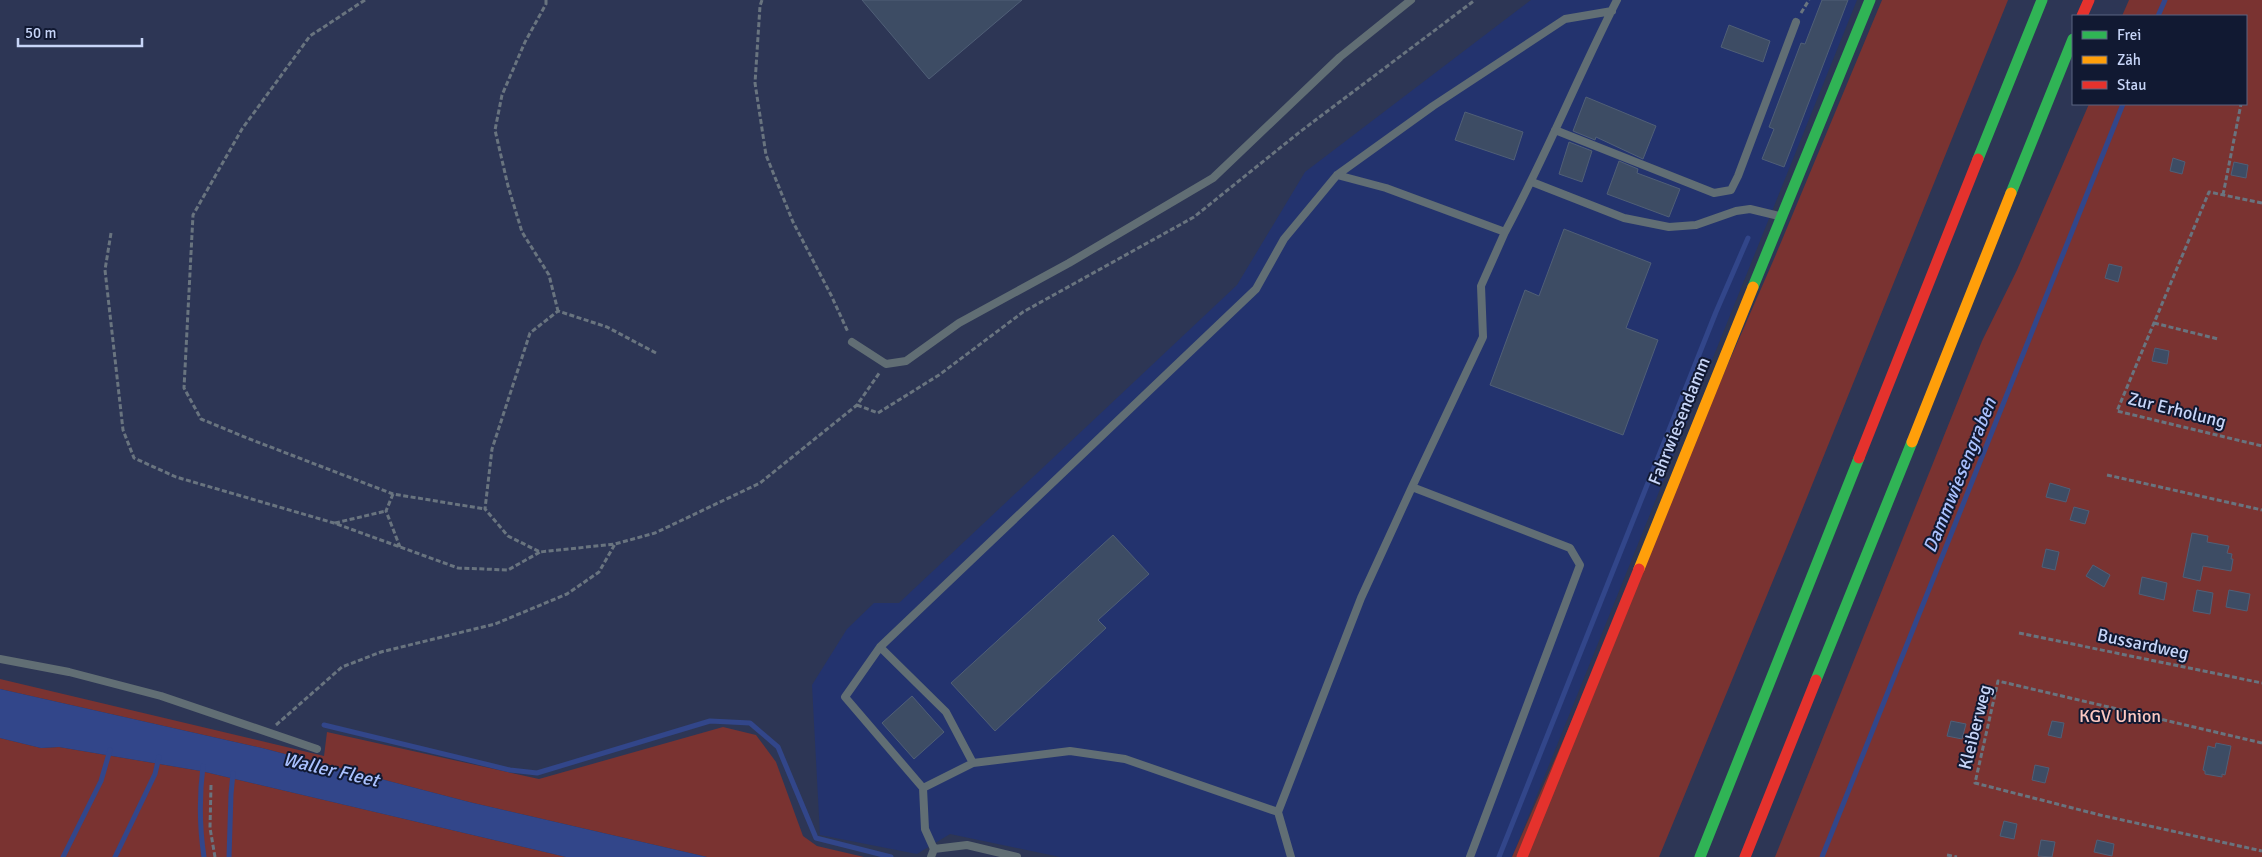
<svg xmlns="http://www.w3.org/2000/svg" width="2262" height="857" font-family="Signika,sans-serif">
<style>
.built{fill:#23336e}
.green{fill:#7a3331}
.water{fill:#32468a}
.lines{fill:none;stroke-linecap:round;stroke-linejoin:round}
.stream{stroke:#32468a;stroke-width:5}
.building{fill:#3d4c64;stroke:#505f77}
.path{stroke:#69747f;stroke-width:3;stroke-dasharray:5 2.5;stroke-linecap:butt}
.lane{stroke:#616e74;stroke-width:8}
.fast{stroke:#30b455;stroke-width:11}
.slow{stroke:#ff9f0a;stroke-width:11}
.jam{stroke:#e5322d;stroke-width:11}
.labels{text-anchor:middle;stroke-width:4;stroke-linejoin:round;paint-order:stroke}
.street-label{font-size:18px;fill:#c7d5f8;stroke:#111932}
.park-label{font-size:18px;fill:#fdc9c2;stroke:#111932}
.water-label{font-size:19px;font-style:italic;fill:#aac1fe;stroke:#111932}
</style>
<rect width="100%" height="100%" fill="#2d3655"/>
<path class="built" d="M1531 0H1857L1512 857H1060L950 834 917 854 820 835 812 685 847 629 874 603H899L1237 285 1305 172Z"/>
<path class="green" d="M1882 0H2008L1793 532 1659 857H1512L1774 259Z
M2129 0H2262V857H1775L1982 341 2017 270 2089 104H2246V16H2122Z
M0 679 324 756 327 732 539 779 723 727 756 735 776 762 803 836 817 846 864 857H707L469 802 262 748 0 689Z
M0 738 41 748 59 747 201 771 566 857H0Z"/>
<path class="water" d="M0 689 262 748 469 802 707 857H566L201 771 59 747 41 748 0 738Z"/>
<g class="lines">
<path class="stream" d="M2158 16 2165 0
M324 725 510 770 537 773 710 721 750 723 778 747 816 838 891 857
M203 766C199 798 199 824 204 857
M63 857 101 781 110 750
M115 857 155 774 159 757
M229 857 231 794 233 773
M1499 857 1716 312 1748 238
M1822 857 2123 104"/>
</g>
<path class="building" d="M862 0H1022L929 79Z
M1822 0H1848L1784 167 1762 159 1774 129 1769 127 1801 43 1805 44Z
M1729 25 1770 41 1763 62 1721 47Z
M1586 97 1656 126 1643 159 1596 137 1595 140 1573 131Z
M1465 112 1523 132 1514 160 1455 140Z
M1569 142 1592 151 1582 182 1559 174Z
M2173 158 2185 162 2182 174 2170 171Z
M1619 161 1638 169 1637 173 1680 189 1669 217 1607 194Z
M2234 162 2248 165 2246 178 2231 175Z
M1564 229 1651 263 1626 328 1658 340 1623 435 1490 385 1525 290 1539 296Z
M2109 264 2122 267 2118 282 2105 278Z
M2155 348 2169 351 2167 364 2152 361Z
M2050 483 2070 489 2066 502 2046 497Z
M2074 507 2089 511 2085 524 2070 520Z
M2192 533 2208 536 2207 542 2229 546 2227 553 2232 554 2231 559H2233L2231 571 2203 566 2200 581 2183 577Z
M1113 535 1149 574 1098 620 1106 628 995 731 951 683Z
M2046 549 2059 552 2055 570 2042 567Z
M2093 565 2110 575 2104 587 2086 576Z
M2142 577 2167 583 2164 600 2139 594Z
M2197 590 2213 593 2210 614 2193 611Z
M2229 590 2250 594 2247 611 2226 607Z
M912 696 944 732 914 759 882 723Z
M1951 721 1966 724 1962 739 1947 736Z
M2052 721 2064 723 2061 738 2048 735Z
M2216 743 2231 746 2225 775 2222 774V777L2205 774V771L2203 770 2208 746 2215 748Z
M2035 765 2049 768 2045 783 2032 780Z
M2004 821 2017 824 2014 839 2000 836Z
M2041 840 2055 842 2052 857 2038 856Z
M2097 840 2114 844 2112 856 2094 852Z"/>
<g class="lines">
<path class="path" d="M365 0 310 36 242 129 193 215 184 388 201 419 247 438 393 494 485 509
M546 0V4L525 42 502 95 495 130 508 186 522 232 549 275 558 311
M762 0 760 6 755 83 766 155 793 222 831 295 848 332
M1801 13 1809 0
M2223 195 2241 104
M2262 203 2209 192 2117 411 2262 446
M111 233 105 270 123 430 134 458 176 477 334 523 458 568 508 570 540 552
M2154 323 2218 339
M656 353 607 327 558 311 530 333 492 449 485 509 508 536 540 552 615 544 655 533 760 483 857 405 880 372
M857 405 878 413 939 375 1023 312 1194 217 1301 131 1475 0
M2107 475 2262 510
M393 494 386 511 400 547
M335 523 386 511
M2019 633 2262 683
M276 725 342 667 381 652 495 624 567 594 599 572 615 544
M2262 743 1998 681 1975 783 2100 815 2262 851
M211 785 210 828 215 857
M1947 855 1957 857"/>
<path class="lane" d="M1555 130 1714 193 1731 190 1738 176 1796 22
M1337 175 1386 188 1505 232C1546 156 1578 76 1617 0
M1532 182 1624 218 1669 227 1696 225 1736 211 1750 209 1779 216
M852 342 886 364 906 361 959 323 1069 263 1213 178 1340 57 1411 0
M880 647 946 712 973 763
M0 659 69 672 161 696 317 749
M923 788 973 763 1070 751 1125 759 1278 812 1291 857
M1278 812 1361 598 1412 487
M934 849 925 829 923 788 845 697 880 647 1256 289 1284 239 1337 175 1433 106 1565 19 1612 11
M931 857 934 849 967 845 1017 857
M1470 857 1580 565 1570 548 1412 487 1483 337 1481 286 1505 232"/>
<path class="fast" d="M1978 159 2042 0
M2011 193 2073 39
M1753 287 1870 0
M1816 680 1912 442
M1700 857 1859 458"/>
<path class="slow" d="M1912 442 2011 193
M1639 569 1753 287"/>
<path class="jam" d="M2082 16 2089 0
M1859 458 1978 159
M1522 857 1639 569
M1745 857 1816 680"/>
</g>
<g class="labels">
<g class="street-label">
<text transform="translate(2177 410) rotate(14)" y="6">Zur Erholung</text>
<text transform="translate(1679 421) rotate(-68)" y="6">Fahrwiesendamm</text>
<text transform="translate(2143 644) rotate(12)" y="6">Bussardweg</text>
<text transform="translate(1975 727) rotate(-76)" y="6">Kleiberweg</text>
</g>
<g class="park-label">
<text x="2120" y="722">KGV Union</text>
</g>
<g class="water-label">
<text transform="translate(1959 475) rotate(-68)" y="7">Dammwiesengraben</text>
<text transform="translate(331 769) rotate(13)" y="7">Waller Fleet</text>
</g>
</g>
<rect x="2072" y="15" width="175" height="90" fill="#111932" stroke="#5a6481"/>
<rect x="2082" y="31" width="25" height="8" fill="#30b455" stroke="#5a6481"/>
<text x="2117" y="40" font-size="15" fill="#c7d5f8">Frei</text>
<rect x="2082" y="56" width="25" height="8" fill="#ff9f0a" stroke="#5a6481"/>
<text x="2117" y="65" font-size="15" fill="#c7d5f8">Zäh</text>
<rect x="2082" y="81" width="25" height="8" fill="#e5322d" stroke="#5a6481"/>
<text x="2117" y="90" font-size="15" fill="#c7d5f8">Stau</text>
<path d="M18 38v8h124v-8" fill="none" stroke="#c7d5f8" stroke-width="2.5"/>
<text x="25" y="38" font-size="15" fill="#c7d5f8" stroke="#111932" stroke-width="4" paint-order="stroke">50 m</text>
</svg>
